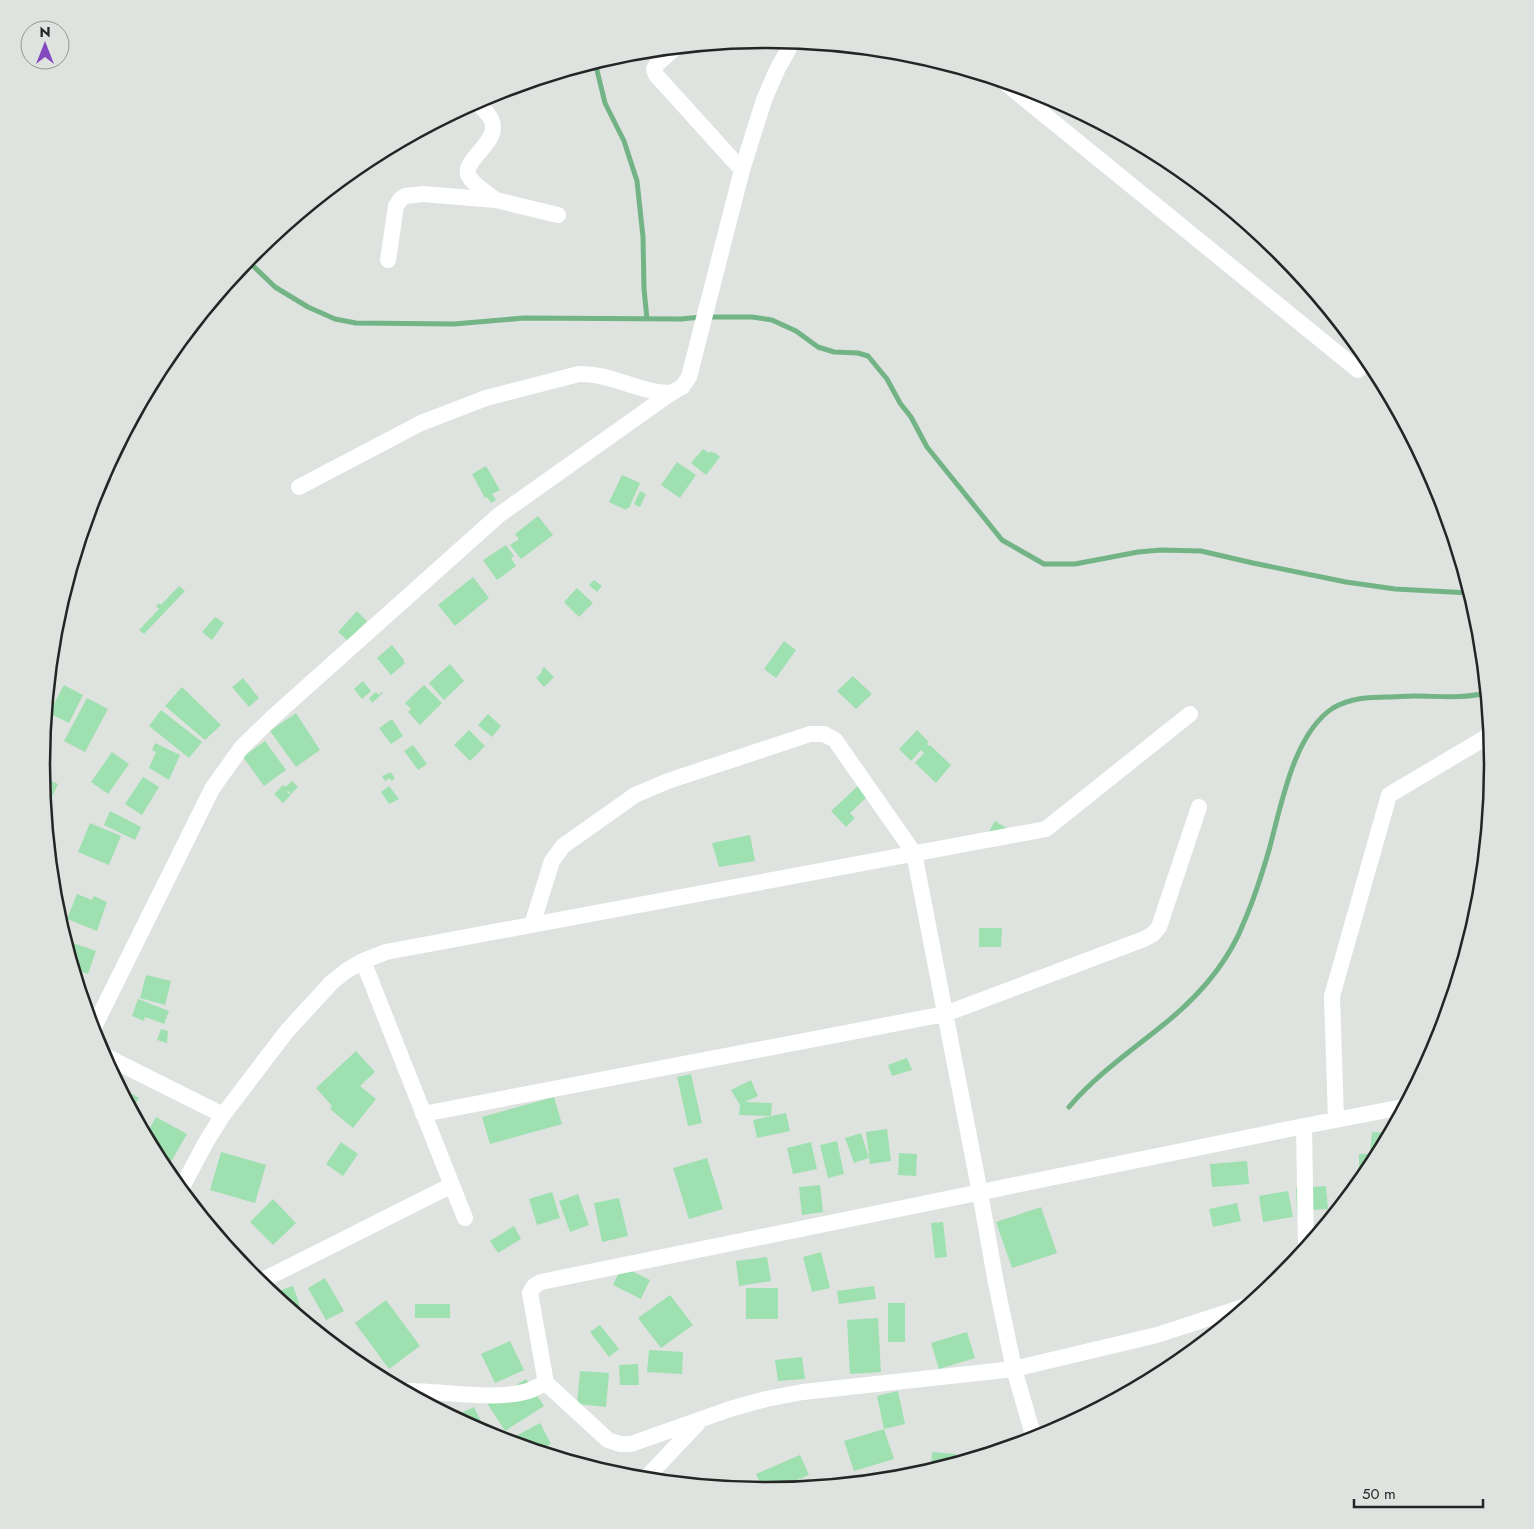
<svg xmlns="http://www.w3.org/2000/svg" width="1534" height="1529" font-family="Jost,sans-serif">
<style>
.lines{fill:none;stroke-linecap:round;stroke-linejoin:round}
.stream{stroke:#73b486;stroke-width:5}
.building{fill:#9ee0b0}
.minor{stroke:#fff;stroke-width:16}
.rim{fill:none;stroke:#242625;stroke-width:2.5}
</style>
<rect width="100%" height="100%" fill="#dee3df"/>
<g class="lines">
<path class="stream" d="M595 62 605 103 624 141 637 181 643 237 644 289 647 319
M247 260 275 287 308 307 335 319 356 323 454 324 524 318 681 319 701 317H752L772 320 796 331 818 347 834 352 858 353 868 356 887 379 900 403 911 417 927 447 1002 540 1044 564H1075L1138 552 1161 550 1201 551 1253 563 1346 582 1395 589 1470 593
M1069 1107C1096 1075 1131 1051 1163 1025 1197 998 1228 963 1244 922 1254 899 1262 874 1269 850 1281 807 1293 734 1333 708 1350 698 1369 697 1388 697 1396 697 1405 696 1414 696 1438 696 1462 699 1486 693"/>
</g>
<path class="building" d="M703 449 709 453 711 451 713 453 714 452 720 457 706 475 691 463Z
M677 462 696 475 680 498 661 485Z
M486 466 500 490 492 494 496 500 491 503 487 497 485 498 472 474Z
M622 475 640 483 629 508H627L626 510 609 502Z
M640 491 646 494 640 507 634 504Z
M538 516 553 535 521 559 510 545 519 539 515 534Z
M506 545 514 556 511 558 516 566 497 580 483 560Z
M473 577 489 598 455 626 438 605Z
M594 580 602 586 597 592 589 585Z
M179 586 185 591 144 634 139 630 159 609 156 606 159 603 161 605Z
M577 588 593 603 579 617 564 602Z
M357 611 367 621 348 641 338 632Z
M215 617 224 623 212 640 202 632Z
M784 641 796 650 776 678 764 669Z
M392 645 404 660 403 661 405 663 391 675 377 658Z
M450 664 464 681 444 700 429 683Z
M544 667 554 677 544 687 536 678 542 672 541 671Z
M853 676 872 694 856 709 837 691Z
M243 678 259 698 249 707 232 687Z
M363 681 371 691 362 699 354 689Z
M64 685 83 695 69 723 49 713Z
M424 685 442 703 420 725 408 712 411 709 405 703Z
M182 687 221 725 205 740 165 706Z
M376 692 379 695 382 692 383 693 372 703 369 698Z
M87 698 108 709 85 752 64 741Z
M161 710 202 742 189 758 149 726Z
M296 713 320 750 296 767 270 731Z
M488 714 501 726 492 737 478 725Z
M392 719 403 736 391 744 379 728Z
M469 730 485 746 470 761 454 745Z
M917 730 929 742 927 744 929 746 930 745 951 765 936 783 915 763 924 753 921 750 911 761 899 749Z
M265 741 286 770 264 786 243 757Z
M155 743 180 755 169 780 149 768 156 752 152 750Z
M413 745 427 764 418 770 404 751Z
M112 752 129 764 108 794 91 782Z
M391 772 395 779 391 781 390 778 385 781 382 776Z
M43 777 58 784 47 808H46Z
M143 777 159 787 142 815 125 804Z
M292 781 298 787 291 794 288 791 287 792 291 795 283 803 274 794 283 785 285 787Z
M860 784 869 795 850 813 855 818 846 827 831 811Z
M389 786 399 799 389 804 381 792Z
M110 811 141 827 135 840 104 825Z
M995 821 1008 829 988 833Z
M90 823 121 836 109 865 78 852Z
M750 835 755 861 719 867 712 843Z
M77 894 92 900 94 896 107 902 97 931 67 919Z
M979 928H1002L1001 947H979Z
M67 941 96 951 88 974 74 969 67 944Z
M146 975 171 981 165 1005 140 998Z
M138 999 169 1011 164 1024 145 1017 144 1021 132 1016Z
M161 1029 168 1031 167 1043 157 1040Z
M356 1051 375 1072 360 1086 376 1099 353 1128 330 1109 332 1106 316 1088Z
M907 1058 912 1070 892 1076 888 1065Z
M691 1074 702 1123 688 1126 677 1077Z
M751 1080 758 1096 745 1102 772 1103 771 1116 739 1115 740 1105 731 1090Z
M121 1087 139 1098 132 1109Z
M554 1097 562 1124 490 1144 482 1117Z
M786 1113 790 1131 757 1138 753 1120Z
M156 1117 187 1134 169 1165 159 1160 146 1135Z
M887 1129 891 1161 870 1164 866 1132Z
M1372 1132 1387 1133 1386 1138 1378 1153 1370 1152Z
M861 1133 869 1158 854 1163 845 1138Z
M837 1141 844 1174 828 1178 820 1145Z
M341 1142 358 1154 343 1176 326 1164Z
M811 1142 817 1169 793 1174 787 1148Z
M221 1152 266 1165 255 1203 210 1190Z
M899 1153 917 1154 916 1176 898 1175Z
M1359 1154H1378L1370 1168 1359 1182Z
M707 1158 723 1209 689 1219 673 1168Z
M1247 1161 1249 1184 1212 1187 1210 1164Z
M820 1185 823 1212 802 1215 799 1187Z
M1326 1186 1328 1209 1297 1211 1296 1188Z
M1288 1191 1293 1217 1263 1222 1259 1196Z
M552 1192 560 1218 537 1225 529 1199Z
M578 1194 589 1225 570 1232 559 1201Z
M619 1198 628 1236 602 1242 594 1203Z
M273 1199 296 1223 273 1245 250 1222Z
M1237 1203 1241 1221 1213 1227 1209 1209Z
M1041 1207 1057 1253 1012 1268 996 1222Z
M943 1222 947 1257 935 1258 931 1223Z
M514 1226 521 1239 498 1253 490 1241Z
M821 1252 830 1288 812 1292 803 1257Z
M767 1257 771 1281 739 1286 736 1261Z
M622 1266 650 1280 641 1299 613 1285Z
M325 1278 344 1311 326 1320 308 1288Z
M293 1286 300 1306 292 1309 278 1298 276 1292Z
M874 1286 876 1299 839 1304 837 1291Z
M746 1288H778V1319H746Z
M670 1295 693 1325 661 1348 638 1318Z
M386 1300 420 1346 389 1369 355 1323Z
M888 1303H905V1342H888Z
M415 1304H450V1318H415Z
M878 1318 881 1372 850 1374 847 1320Z
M600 1325 619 1349 609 1357 590 1332Z
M967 1332 975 1358 939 1369 931 1343Z
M510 1341 524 1370 495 1383 481 1354Z
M354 1350 362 1367 346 1354Z
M649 1350 683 1352 682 1374 647 1372Z
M802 1357 805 1379 778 1381 775 1360Z
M638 1364 639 1385H620L619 1365Z
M580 1371 609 1373 606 1407 577 1404Z
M526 1379 544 1406 505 1431 487 1403Z
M898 1391 905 1424 884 1429 877 1396Z
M474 1407 487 1434 454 1416Z
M540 1423 551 1444 539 1450 518 1444 514 1437Z
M884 1429 894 1459 854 1471 844 1441Z
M932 1452 956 1454 955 1462 931 1468Z
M800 1455 809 1475 776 1489 764 1490 756 1474Z"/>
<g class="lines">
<path class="minor" d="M675 48 657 64 654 69 656 75 742 170
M1003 81 1358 370
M476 101C481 107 488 113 491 119 502 141 464 158 468 174 470 182 489 195 496 200
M388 260 396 206 400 200 405 196 423 194 496 200 558 215
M104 473H106
M299 487 421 423 486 398 579 374C611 373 639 393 671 393
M532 925 552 861 563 846 635 795 668 781 810 734H824L835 740 914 853 980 1193 996 1283 1014 1369 1034 1438
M363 961 465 1218
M93 1029 212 789 241 748 273 717 499 515 671 393 682 387 689 377 742 170 764 100 777 70 793 41
M103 1055 223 1115
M423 1114 945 1014 1144 939 1153 934 1159 927 1199 807
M1336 1120 1332 996 1389 795 1490 735
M1304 1126 1306 1246
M181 1189 206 1142 223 1115 287 1031 332 982 346 971 363 961 386 952 1046 829 1190 714
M259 1282 452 1185
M1246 1306 1157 1335 1014 1369 803 1392 766 1399 730 1409 631 1444H620L608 1440 546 1383 530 1293 534 1286 541 1282 1304 1126 1403 1107
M407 1391C443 1391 495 1401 528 1391 534 1389 540 1385 546 1383
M646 1478 699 1422"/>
</g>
<path d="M0 0H1534V1529H0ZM50 765a717 717 0 1 1 1434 0a717 717 0 1 1-1434 0Z" fill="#dee3df" fill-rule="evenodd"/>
<path class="rim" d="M50 765a717 717 0 1 1 1434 0a717 717 0 1 1-1434 0Z"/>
<g transform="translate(45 45)"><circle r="24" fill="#dee3df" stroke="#949795"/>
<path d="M0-4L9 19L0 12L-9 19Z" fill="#834ac0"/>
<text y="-8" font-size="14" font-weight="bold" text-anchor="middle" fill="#242625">N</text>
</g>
<path d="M1354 1499v8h129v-8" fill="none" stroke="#242625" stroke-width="2.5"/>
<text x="1362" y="1499" font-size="15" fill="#242625" stroke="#dee3df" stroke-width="4" paint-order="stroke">50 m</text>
</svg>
